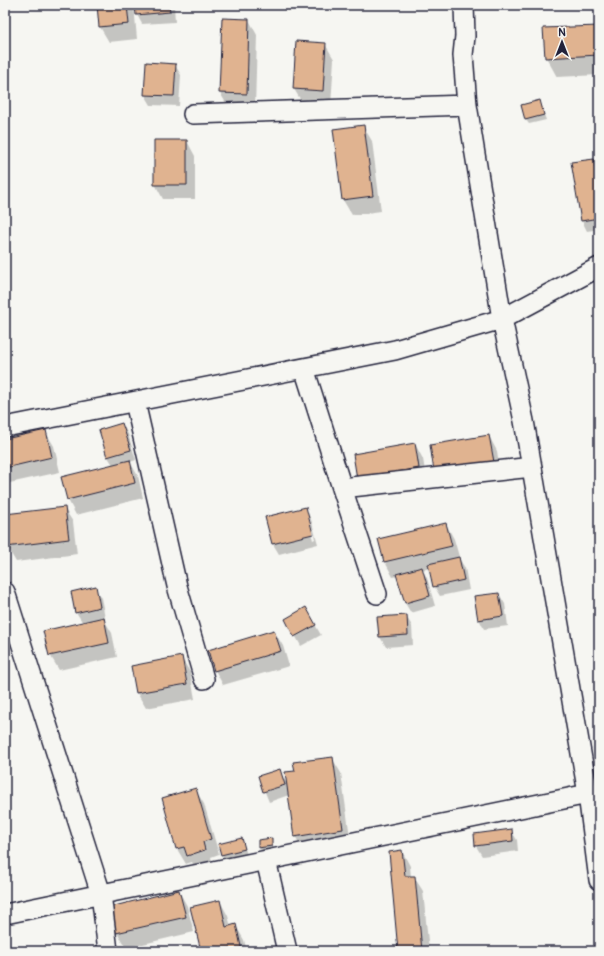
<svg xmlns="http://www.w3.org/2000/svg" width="604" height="956" font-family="Pangolin,sans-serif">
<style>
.shadow{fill:#0003;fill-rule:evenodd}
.building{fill:#e0b390;stroke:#22223b}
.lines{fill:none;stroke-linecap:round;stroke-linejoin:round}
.minor-casing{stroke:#22223b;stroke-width:22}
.minor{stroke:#f6f6f2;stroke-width:19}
</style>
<rect width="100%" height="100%" fill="#f6f6f2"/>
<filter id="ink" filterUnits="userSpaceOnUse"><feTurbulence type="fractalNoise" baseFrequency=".025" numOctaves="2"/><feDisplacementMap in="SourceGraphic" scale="8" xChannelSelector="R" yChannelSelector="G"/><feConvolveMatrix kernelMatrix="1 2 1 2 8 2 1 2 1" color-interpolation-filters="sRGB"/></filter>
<g filter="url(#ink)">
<path class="shadow" d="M98 5H134L137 39 109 42 100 27Z
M136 5H174L175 22 142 24 136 13Z
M223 19 249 20 257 35 255 109 229 108 220 93Z
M599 27V75L557 77 546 57Z
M325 44 334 59 331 106 303 104 294 89Z
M175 65 181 75 179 106 151 105 145 95Z
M539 101 546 120 529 124 526 120Z
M363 126 372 141 381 211 352 215 343 200Z
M187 141 195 156V199H163L155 184Z
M593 160 599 170V229L587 231 582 221 572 163Z
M122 424 128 434 136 460 130 462 138 476 143 498 76 515 68 500 62 478 113 465 108 457 100 430Z
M45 431 54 446 60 472 5 484V454L8 453 5 440Z
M489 436 497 451 501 477 444 486Z
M415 444 423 459 427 483 367 493Z
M64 508 73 522 77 554 16 562 7 547 5 515Z
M305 509 311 519 318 544 279 554 273 544 266 518ZM307 518H310L315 539 313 540Z
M446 524 454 539 460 560 465 568 469 590 440 596 434 586 430 568 422 570 427 578 435 606 411 613 405 603 398 576 393 577 385 562Z
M95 588 101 598 105 617 103 618 112 633 117 657 59 670 50 655 83 623 76 612Z
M499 594 505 604 508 626 484 629 479 619Z
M306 609 321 635 301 646 286 619Z
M406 616 412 626 413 645 386 647 380 637Z
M274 631 283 646 289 666 223 685 215 670Z
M181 657 190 672 195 699 146 708 137 693 132 666Z
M332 758 341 773 351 844 304 851 295 836 289 795 269 802 259 777 279 770 287 784 296 772Z
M195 789 204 804 219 854 211 857 213 865 196 870 192 862 186 864 177 849 163 799Z
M511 830 517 840 518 851 482 856 476 846Z
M241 839 247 854 224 860 219 845Z
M271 839 274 851 262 852 259 847Z
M402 851 410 866 411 877H414L423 891 429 951H399Z
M179 891 187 906 194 932 126 948 117 933Z
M220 901 228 916 231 927 236 926 244 940 247 951H202Z"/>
<path class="building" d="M97 5H127L129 24 99 27Z
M135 5H169L170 12 136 15Z
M222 18 249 19 247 94 219 93Z
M599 26V55L545 58 543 28Z
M296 41 326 43 323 91 293 89Z
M146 62 176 64 174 96 144 95Z
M540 100 544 115 525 120 521 105Z
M364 125 373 196 342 200 333 129Z
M154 140H187V185H154Z
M594 159 599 192V218L581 221 571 162Z
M122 423 131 450 107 457 99 430Z
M46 430 52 457 5 468V452H6L5 439Z
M489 435 494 462 434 471 430 445Z
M415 443 419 468 357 479 353 454Z
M130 460 135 483 67 500 61 477Z
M65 507 69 539 6 547 5 514Z
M306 507 313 534 272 544 265 517Z
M446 523 452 546 384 562 378 539Z
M459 557 464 580 433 587 428 564Z
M422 567 430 596 405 603 396 574Z
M96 586 100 607 75 613 71 592Z
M499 593 503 616 478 620 474 596Z
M306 607 316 625 294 637 285 619Z
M407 615 408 635 379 637 377 617Z
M104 617 109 643 49 656 43 631Z
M274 630 281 651 214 671 208 650Z
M182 656 187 684 136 693 131 666Z
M333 757 343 829 294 837 285 772 295 771 293 762Z
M280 769 285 785 263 792 258 776Z
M196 788 211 839 203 842 205 850 187 856 184 847 176 849 162 798Z
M512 829 513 841 475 846 474 834Z
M242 838 245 849 221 855 218 844Z
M272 838V846L258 848V840Z
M402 850 405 876H415L422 951H398L389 852Z
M179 890 186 917 116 933 110 907Z
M220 900 226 927 236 924 242 951H201L190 907Z"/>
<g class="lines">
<defs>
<path id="minor" d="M193 114 467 105
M304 368 342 488 532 467
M135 402 177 586 204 679
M5 427 395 350 502 319 599 267
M342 488 377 594
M5 592 101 894 108 951
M588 794 599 880
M266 860 287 951
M5 914 588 794 524 421 502 319 467 105 463 55 465 36 464 5"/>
</defs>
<use href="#minor" class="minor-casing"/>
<use href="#minor" class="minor"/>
</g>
</g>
<rect width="604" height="956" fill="none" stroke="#f6f6f2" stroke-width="20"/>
<rect x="10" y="10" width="584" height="936" fill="none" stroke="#22223b" stroke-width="1.5" filter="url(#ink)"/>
<g transform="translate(562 42)" stroke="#f6f6f2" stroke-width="3" paint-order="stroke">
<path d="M0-3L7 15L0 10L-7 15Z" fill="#22223b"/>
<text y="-6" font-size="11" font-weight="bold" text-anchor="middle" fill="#22223b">N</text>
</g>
</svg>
